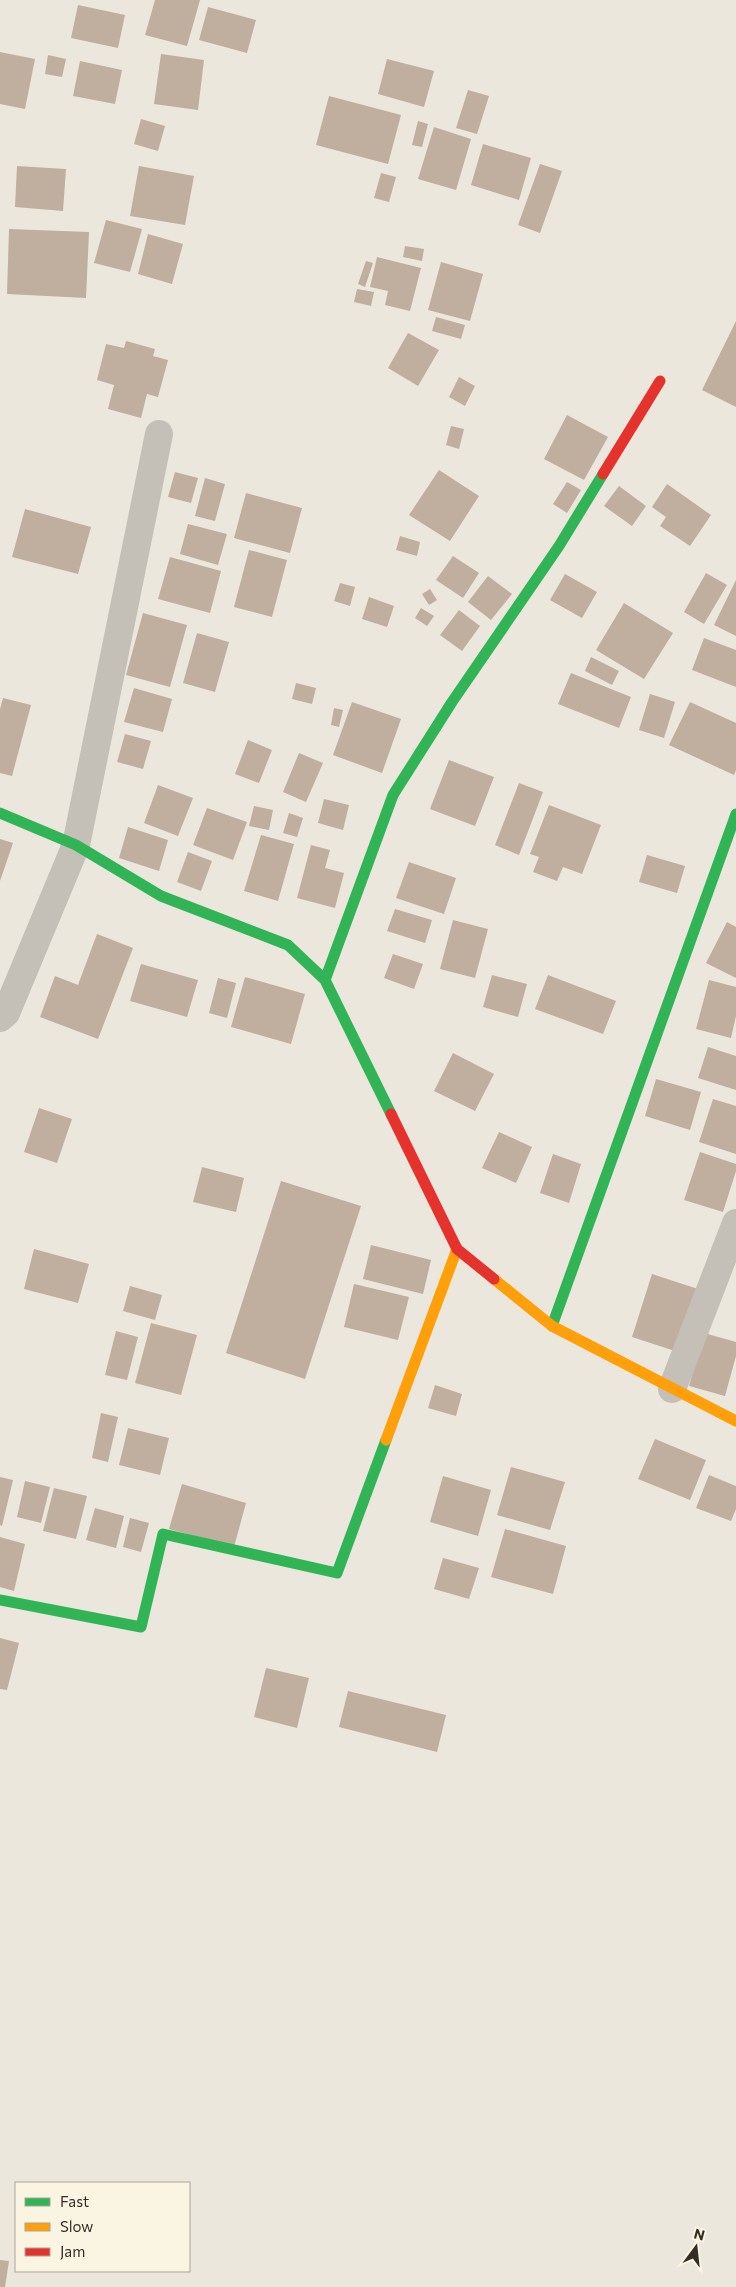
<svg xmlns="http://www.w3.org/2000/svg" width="736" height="2287" font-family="Commissioner,sans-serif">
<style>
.building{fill:#c0ae9e}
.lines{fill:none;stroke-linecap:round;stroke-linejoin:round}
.street{stroke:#c4bfb7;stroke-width:28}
.fast{stroke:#30b455;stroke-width:11}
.slow{stroke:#ff9f0a;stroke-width:11}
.jam{stroke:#e5322d;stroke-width:11}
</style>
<rect width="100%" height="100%" fill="#ece7dd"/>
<path class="building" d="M155 0H200L187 46 145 35Z
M78 5 125 15 118 48 71 38Z
M208 7 256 20 247 53 199 40Z
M0 52 35 59 25 109 0 104Z
M161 54 204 60 198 110 154 104Z
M48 55 66 59 62 77 45 74Z
M387 59 434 71 424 107 378 94Z
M80 61 122 70 115 104 73 96Z
M468 90 489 96 477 134 456 128Z
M329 96 401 115 388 164 316 145Z
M141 119 165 126 158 151 134 144Z
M418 121 428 124 422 147 412 145Z
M434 127 471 139 456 190 418 179Z
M483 144 531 158 519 200 471 185Z
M540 164 562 171 540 233 518 225Z
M17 166 66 169 63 211 15 207Z
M139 166 194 176 185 225 130 216Z
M381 173 396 177 389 202 374 198Z
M106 220 142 229 130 272 94 263Z
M9 229 89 232 86 298 7 294Z
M148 234 183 244 172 284 138 274Z
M405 246 424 249 422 261 403 257Z
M377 257 421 268 410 311 385 305 388 291 370 287Z
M366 261 373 263 365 287 358 284Z
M441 262 483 274 470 321 428 310Z
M357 289 374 292 371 306 354 302Z
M436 317 465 325 461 339 432 331Z
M736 321V407L702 390Z
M408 333 439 350 418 386 388 368Z
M126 341 155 349 153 356 168 360 158 397 147 394 141 418 108 409 114 385 97 380 106 344 124 348Z
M459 377 475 386 465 406 449 397Z
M567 415 608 437 584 480 544 459Z
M451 426 464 429 459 449 446 445Z
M439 470 479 496 450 541 409 515Z
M175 472 198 478 191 503 168 497Z
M205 478 225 484 215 521 195 516Z
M567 482 581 490 567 513 553 504Z
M667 484 711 515 690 546 660 526 666 517 652 507Z
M619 486 646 506 632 526 604 506Z
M246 493 302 508 290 553 234 538Z
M25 509 91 527 78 574 12 557Z
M188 524 227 534 218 565 180 554Z
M400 536 420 542 417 556 396 550Z
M249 550 287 560 272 617 234 607Z
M453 556 479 573 463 598 436 580Z
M170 557 221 571 210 613 158 599Z
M706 573 727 585 704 624 684 612Z
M565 574 597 592 582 618 550 600Z
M488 576 512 594 491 620 468 602Z
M736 580V636L714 625Z
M340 583 355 587 350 606 334 601Z
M430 589 437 600 429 605 422 594Z
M369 597 394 606 387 627 362 619Z
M624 603 673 633 644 679 596 650Z
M421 608 434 616 427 626 415 618Z
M459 610 480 626 462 651 440 635Z
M143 613 187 625 170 687 126 675Z
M197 633 229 642 215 692 183 683Z
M704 638 736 650V687L692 670Z
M591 657 619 671 612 685 585 671Z
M571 673 631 697 619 728 558 704Z
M296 683 316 688 312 704 292 699Z
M134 688 172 699 163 732 124 722Z
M650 694 675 702 664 738 639 730Z
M3 698 31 705 12 776 0 773V709Z
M352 702 401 719 382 773 333 755Z
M690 702 736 723V770L734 775 669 745Z
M334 708 343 710 339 727 331 725Z
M125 734 151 741 143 769 117 762Z
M248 740 272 750 259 783 235 774Z
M299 753 323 763 306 802 283 792Z
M449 760 494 777 475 826 430 809Z
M519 783 543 792 519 855 495 845Z
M158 785 193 798 178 836 144 823Z
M324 799 349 805 343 830 318 823Z
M549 805 601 825 582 874 563 867 557 881 533 872 539 857 530 854Z
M254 806 273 810 269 830 249 826Z
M207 808 247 822 233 860 193 845Z
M289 813 303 818 297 837 283 833Z
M128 827 168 840 159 871 119 858Z
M261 835 294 844 278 901 244 891Z
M0 839 13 843 0 881Z
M311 845 330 850 325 868 344 873 335 908 297 898Z
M188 852 212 861 201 891 177 882Z
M647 855 685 866 677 893 639 882Z
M409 862 456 878 444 914 396 898Z
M395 909 432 920 425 943 387 931Z
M453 920 488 929 475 978 440 969Z
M727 922 736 927V978L706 963Z
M97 934 133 948 98 1039 40 1017 55 976 78 985Z
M393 954 423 964 414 989 384 978Z
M141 964 198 980 187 1017 130 1001Z
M492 975 527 984 518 1017 483 1007Z
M548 975 616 1001 603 1034 535 1009Z
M245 977 305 994 291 1044 231 1027Z
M218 978 236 983 227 1018 209 1013Z
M709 980 736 987V1016L731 1038 696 1029Z
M708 1047 736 1056V1090L698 1078Z
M453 1053 494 1074 475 1111 434 1091Z
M656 1079 701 1092 690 1130 645 1116Z
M713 1099 736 1106V1154L699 1142Z
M39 1108 72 1119 57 1163 24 1152Z
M499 1132 532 1147 516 1183 482 1168Z
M700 1152 736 1164V1171L723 1212 684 1200Z
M553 1154 581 1164 569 1203 540 1193Z
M202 1167 244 1178 236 1212 193 1202Z
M281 1181 361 1206 305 1379 226 1353Z
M371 1245 431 1260 423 1294 363 1279Z
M34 1249 89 1264 78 1303 24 1289Z
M652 1274 698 1289 678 1352 632 1337Z
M354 1284 409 1297 398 1340 344 1327Z
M130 1286 162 1295 155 1320 123 1311Z
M151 1323 197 1335 181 1395 135 1383Z
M116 1331 138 1337 127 1380 105 1375Z
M704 1333 736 1342V1356L725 1396 689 1386Z
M435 1385 462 1394 456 1416 428 1408Z
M101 1413 118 1417 108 1462 92 1458Z
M128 1428 169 1438 160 1475 119 1465Z
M655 1439 706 1460 690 1500 638 1479Z
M511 1467 565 1482 550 1530 497 1515Z
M709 1475 736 1486V1509L731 1521 696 1508Z
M443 1476 491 1490 478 1536 430 1522Z
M0 1477 13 1480 2 1526 0 1525Z
M25 1481 50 1487 41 1523 17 1517Z
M182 1484 246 1503 234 1547 169 1529Z
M54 1488 87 1496 76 1539 43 1531Z
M95 1508 124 1516 116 1548 86 1540Z
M130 1518 149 1523 141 1552 123 1547Z
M505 1529 566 1546 553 1594 491 1577Z
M0 1537 25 1544 14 1591 0 1587Z
M443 1558 479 1568 469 1599 434 1589Z
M0 1638 19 1643 7 1690 0 1689Z
M266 1668 309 1678 297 1728 254 1717Z
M348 1691 446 1715 437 1752 339 1727Z
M0 2260 9 2261 5 2287H0Z"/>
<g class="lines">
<path class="street" d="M0 1018 6 1013 76 845 159 434
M672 1389 736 1223"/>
<path class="fast" d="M0 813 76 845 161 896 288 945 325 980 391 1114
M325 980 393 795 452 702 559 546 603 474
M552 1326 736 814
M0 1600 141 1627 163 1534 337 1573 386 1440"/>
<path class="slow" d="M494 1279 552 1326 736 1421
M386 1440 457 1249"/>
<path class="jam" d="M603 474 660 381
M391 1114 457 1249 494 1279"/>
</g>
<rect x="15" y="2182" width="175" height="90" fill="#faf4e3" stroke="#aba497"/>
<rect x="25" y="2198" width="25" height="8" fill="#30b455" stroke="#aba497"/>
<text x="60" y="2207" font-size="15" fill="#352d25">Fast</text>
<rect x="25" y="2223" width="25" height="8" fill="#ff9f0a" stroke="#aba497"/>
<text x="60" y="2232" font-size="15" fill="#352d25">Slow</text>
<rect x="25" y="2248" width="25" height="8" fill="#e5322d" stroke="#aba497"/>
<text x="60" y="2257" font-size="15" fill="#352d25">Jam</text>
<g transform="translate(696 2247) rotate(15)" stroke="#faf4e3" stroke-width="4" paint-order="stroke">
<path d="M0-4L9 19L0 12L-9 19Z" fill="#352d25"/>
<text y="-8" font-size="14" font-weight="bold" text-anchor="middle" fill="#352d25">N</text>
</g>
</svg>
